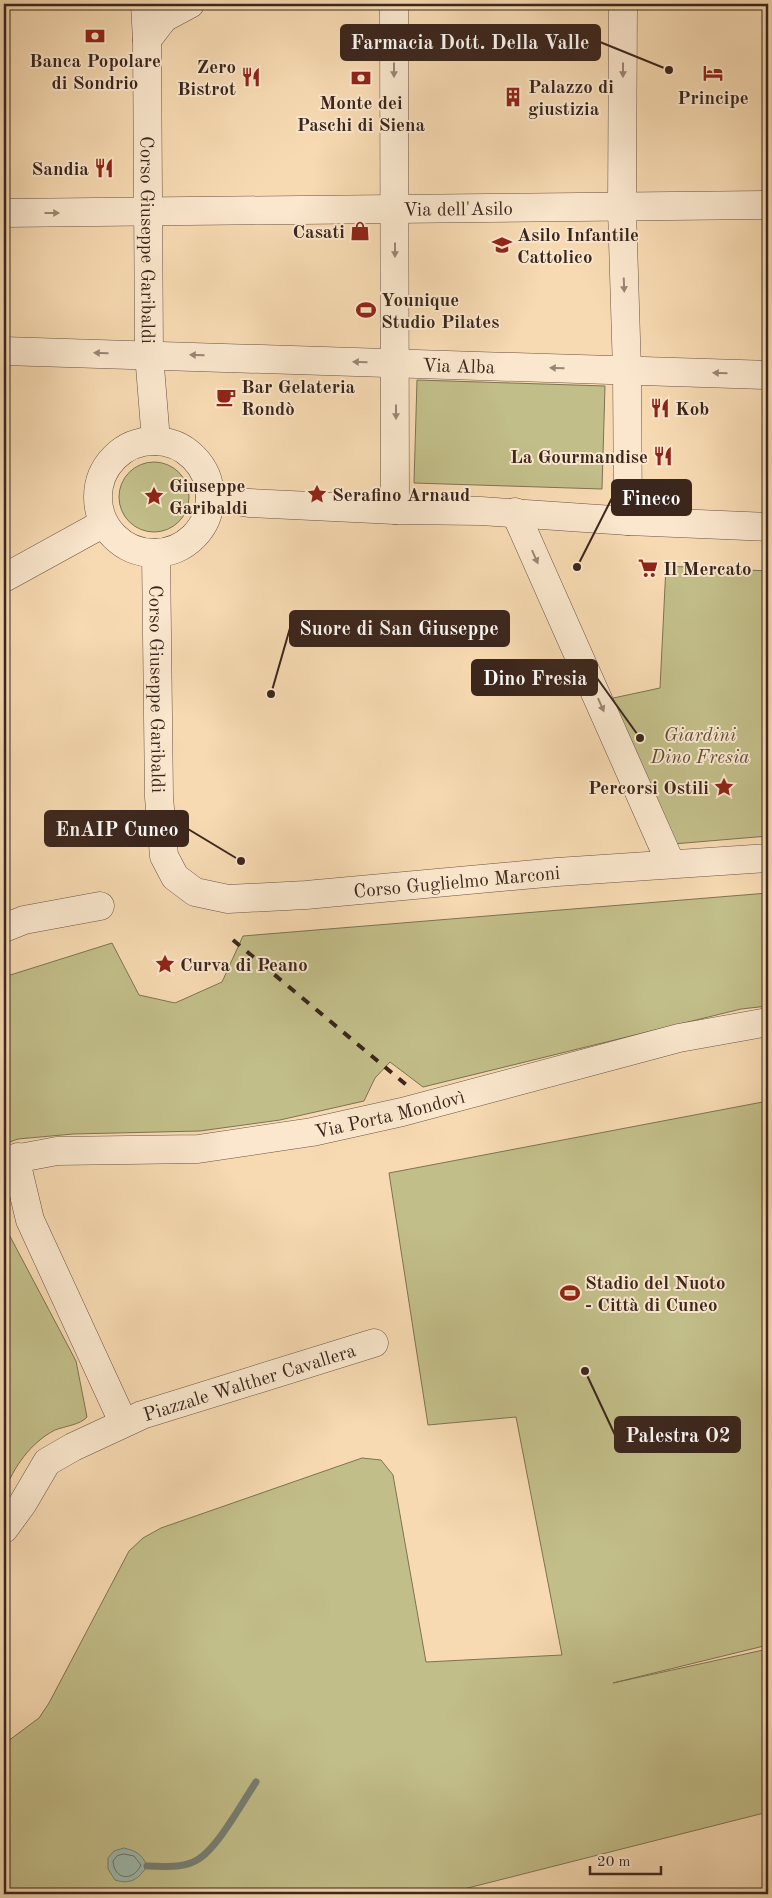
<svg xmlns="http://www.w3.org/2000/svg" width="772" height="1898" font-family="'Old Standard TT',serif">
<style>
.green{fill:#c2be89;stroke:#7e7253}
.water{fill:#9dbaae;stroke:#767f74}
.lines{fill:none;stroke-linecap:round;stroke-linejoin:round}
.shore{stroke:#6c7066;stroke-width:1}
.stream{stroke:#767f74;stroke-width:7}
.minor-casing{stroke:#6a5342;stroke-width:29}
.minor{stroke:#fae7cd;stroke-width:28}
.rail{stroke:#3b261d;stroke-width:4;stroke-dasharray:9 9;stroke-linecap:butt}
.oneway{fill:#9a8675}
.labels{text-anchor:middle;stroke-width:4;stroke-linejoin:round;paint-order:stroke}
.poi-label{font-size:19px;font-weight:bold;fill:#3b261d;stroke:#fae7cd;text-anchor:start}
.street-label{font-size:19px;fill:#3b261d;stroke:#fae7cd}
.park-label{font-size:19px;font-style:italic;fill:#5d4c38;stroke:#fae7cd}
.leader{fill:none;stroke:#3b261d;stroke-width:2}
.callout-dot{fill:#3b261d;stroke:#fae7cd;stroke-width:2}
.callout{fill:#3b261d;stroke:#3b261d;stroke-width:2}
.callout-label{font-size:20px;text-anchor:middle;font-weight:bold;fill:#fff}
</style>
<rect width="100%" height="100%" fill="#f7dab2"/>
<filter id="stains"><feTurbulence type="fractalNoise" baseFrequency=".004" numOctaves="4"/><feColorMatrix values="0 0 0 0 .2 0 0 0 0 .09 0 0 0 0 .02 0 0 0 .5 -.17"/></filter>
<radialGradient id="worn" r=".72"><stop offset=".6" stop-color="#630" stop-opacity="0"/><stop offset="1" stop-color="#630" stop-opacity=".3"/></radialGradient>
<path class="green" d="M417 380 605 386 602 489 414 483Z
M119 497a35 35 0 1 1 70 0a35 35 0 1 1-70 0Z
M666 566 768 571V836L673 844 604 700 660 688Z
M768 893V1006L741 1009 423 1087 390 1062 375 1078 364 1101 280 1120 200 1131 73 1134 18 1139 4 1144V977L112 943 139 995 175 1003 222 982 243 936Z
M768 1101V1645L613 1683 768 1649V1812L444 1894H4V1744L39 1718 49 1703 129 1551 143 1538 161 1528 362 1458 381 1460 393 1475 426 1662 562 1655 516 1417 428 1425 389 1173Z
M4 1225 76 1361 87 1417C80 1425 65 1426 55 1430 30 1443 14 1467 4 1492Z"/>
<path class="water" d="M124 1848C136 1851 142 1854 147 1866 139 1879 130 1885 115 1880L108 1869V1858L114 1851Z"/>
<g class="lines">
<path class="shore" d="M124 1854 134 1856 141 1865C133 1882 114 1880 113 1861L117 1856Z"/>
<path class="stream" d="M147 1866C163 1866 182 1869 197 1860 217 1849 242 1803 256 1782"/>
<defs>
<g id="minor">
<path id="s1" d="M145 4 147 40 149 354 156 441"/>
<path d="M394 4 395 510"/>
<path d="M623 4 622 209 627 371 628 521"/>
<path d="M147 40 164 18 190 4"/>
<path id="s2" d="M4 213 768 205"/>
<path id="s3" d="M4 351 768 375"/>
<circle cx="154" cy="497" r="56"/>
<path d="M210 497 249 503 395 510 481 511 628 521 768 527"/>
<path d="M515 512 671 864"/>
<path id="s4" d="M156 553 159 797 164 856 175 877 195 892 228 899 306 895 557 872 768 858"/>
<path d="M4 578 104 523"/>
<path d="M4 928 24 920 100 906"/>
<path d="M18 1157V1170L30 1220 123 1422"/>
<path id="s5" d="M4 1161 57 1151 198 1149 312 1132 402 1112 679 1038 768 1022"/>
<path id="s6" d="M4 1529 23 1503 47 1462 73 1447 142 1415 374 1343"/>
</g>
</defs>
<use href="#minor" class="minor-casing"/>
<use href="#minor" class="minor"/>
<path class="rail" d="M233 940 410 1088"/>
</g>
<defs><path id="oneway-solid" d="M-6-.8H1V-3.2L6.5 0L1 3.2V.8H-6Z" transform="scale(1.25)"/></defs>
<g class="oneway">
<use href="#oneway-solid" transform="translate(394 70) rotate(90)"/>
<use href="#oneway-solid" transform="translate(623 70) rotate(90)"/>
<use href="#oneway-solid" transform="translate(52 213)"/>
<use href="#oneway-solid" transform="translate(395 250) rotate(90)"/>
<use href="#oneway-solid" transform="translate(624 285) rotate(88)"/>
<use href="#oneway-solid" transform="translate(101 353) rotate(-179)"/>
<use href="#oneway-solid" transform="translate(197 355) rotate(-178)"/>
<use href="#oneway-solid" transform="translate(360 362) rotate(-178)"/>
<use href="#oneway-solid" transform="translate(557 368) rotate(-178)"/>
<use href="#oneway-solid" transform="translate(720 373) rotate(-178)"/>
<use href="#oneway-solid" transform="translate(396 412) rotate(90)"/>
<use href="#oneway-solid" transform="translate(535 557) rotate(66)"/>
<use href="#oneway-solid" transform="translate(601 705) rotate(66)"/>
</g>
<defs>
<symbol id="bank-bare" viewBox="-9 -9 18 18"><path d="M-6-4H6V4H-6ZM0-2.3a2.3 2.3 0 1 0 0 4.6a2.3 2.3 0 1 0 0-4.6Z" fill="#8f2418" stroke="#fae7cd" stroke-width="2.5" paint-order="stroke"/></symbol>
<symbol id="hotel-bare" viewBox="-9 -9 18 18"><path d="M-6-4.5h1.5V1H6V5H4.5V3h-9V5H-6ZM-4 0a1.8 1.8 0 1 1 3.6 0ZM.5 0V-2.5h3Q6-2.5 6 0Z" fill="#8f2418" stroke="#fae7cd" stroke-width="2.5" paint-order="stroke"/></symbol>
<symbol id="restaurant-bare" viewBox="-9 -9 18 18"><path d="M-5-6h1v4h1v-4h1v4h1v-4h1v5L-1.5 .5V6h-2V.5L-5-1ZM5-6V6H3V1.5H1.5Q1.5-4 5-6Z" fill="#8f2418" stroke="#fae7cd" stroke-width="2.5" paint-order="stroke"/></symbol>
<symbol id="building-bare" viewBox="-9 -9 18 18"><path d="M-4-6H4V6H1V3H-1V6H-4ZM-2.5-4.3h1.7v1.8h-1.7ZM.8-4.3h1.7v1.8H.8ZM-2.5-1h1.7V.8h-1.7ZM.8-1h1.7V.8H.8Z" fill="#8f2418" stroke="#fae7cd" stroke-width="2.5" paint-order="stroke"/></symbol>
<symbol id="shop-bare" viewBox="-9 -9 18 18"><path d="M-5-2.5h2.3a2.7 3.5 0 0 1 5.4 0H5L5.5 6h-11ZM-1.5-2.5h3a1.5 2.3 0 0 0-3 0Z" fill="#8f2418" stroke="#fae7cd" stroke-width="2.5" paint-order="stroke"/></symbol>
<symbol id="school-bare" viewBox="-9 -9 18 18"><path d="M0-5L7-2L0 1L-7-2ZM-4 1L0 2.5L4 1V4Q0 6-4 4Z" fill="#8f2418" stroke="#fae7cd" stroke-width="2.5" paint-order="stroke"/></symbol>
<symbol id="stadium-bare" viewBox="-9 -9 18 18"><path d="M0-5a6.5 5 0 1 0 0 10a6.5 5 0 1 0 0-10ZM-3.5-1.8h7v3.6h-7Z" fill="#8f2418" stroke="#fae7cd" stroke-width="2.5" paint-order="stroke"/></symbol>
<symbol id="cafe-bare" viewBox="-9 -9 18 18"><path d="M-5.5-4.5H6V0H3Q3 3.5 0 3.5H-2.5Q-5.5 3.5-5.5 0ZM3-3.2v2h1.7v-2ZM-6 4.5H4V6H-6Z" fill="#8f2418" stroke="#fae7cd" stroke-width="2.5" paint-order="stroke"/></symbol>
<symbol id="sight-bare" viewBox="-9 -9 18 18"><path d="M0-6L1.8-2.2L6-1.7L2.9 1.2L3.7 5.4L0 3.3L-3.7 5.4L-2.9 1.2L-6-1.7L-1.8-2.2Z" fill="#8f2418" stroke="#fae7cd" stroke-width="2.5" paint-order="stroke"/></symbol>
<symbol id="supermarket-bare" viewBox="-9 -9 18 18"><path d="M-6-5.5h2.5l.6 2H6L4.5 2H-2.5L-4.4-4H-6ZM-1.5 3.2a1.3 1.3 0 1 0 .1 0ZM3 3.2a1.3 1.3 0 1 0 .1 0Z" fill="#8f2418" stroke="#fae7cd" stroke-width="2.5" paint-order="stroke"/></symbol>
</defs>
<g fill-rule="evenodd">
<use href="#bank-bare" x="81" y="22" width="28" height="28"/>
<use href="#hotel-bare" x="699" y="59" width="28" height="28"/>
<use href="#restaurant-bare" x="237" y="63" width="28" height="28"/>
<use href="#bank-bare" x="347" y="64" width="28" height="28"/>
<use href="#building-bare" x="499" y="83" width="28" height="28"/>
<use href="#restaurant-bare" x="90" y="154" width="28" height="28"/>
<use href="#shop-bare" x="346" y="217" width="28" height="28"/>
<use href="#school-bare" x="488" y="231" width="28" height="28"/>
<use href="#stadium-bare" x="352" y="296" width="28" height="28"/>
<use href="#cafe-bare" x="212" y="383" width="28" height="28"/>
<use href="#restaurant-bare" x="646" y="394" width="28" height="28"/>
<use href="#restaurant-bare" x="649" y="442" width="28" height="28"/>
<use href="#sight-bare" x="303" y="480" width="28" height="28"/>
<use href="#sight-bare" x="140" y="482" width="28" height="28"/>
<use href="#supermarket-bare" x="634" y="554" width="28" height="28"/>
<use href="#sight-bare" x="710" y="773" width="28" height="28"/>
<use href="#sight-bare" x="151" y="950" width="28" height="28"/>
<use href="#stadium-bare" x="556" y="1279" width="28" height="28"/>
</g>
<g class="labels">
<g class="poi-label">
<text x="95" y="67" text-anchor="middle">Banca Popolare<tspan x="95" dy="22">di Sondrio</tspan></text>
<text x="236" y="73" text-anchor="end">Zero<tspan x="236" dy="22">Bistrot</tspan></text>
<text x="528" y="93">Palazzo di<tspan x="528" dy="22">giustizia</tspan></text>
<text x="713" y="104" text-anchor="middle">Principe</text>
<text x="361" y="109" text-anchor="middle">Monte dei<tspan x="361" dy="22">Paschi di Siena</tspan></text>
<text x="89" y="175" text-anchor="end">Sandia</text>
<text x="345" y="238" text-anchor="end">Casati</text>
<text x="517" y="241">Asilo Infantile<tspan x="517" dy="22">Cattolico</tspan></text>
<text x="381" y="306">Younique<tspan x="381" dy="22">Studio Pilates</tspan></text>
<text x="241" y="393">Bar Gelateria<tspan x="241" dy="22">Rondò</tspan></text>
<text x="675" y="415">Kob</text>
<text x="648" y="463" text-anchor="end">La Gourmandise</text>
<text x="169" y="492">Giuseppe<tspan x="169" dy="22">Garibaldi</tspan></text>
<text x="332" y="501">Serafino Arnaud</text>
<text x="663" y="575">Il Mercato</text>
<text x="709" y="794" text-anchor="end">Percorsi Ostili</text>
<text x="180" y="971">Curva di Peano</text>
<text x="585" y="1289">Stadio del Nuoto<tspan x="585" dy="22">- Città di Cuneo</tspan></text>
</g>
<g class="street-label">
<text dy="7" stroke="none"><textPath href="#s2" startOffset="454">Via dell'Asilo</textPath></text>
<text dy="7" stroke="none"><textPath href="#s1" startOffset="236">Corso Giuseppe Garibaldi</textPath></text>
<text dy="7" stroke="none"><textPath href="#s3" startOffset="455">Via Alba</textPath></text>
<text dy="7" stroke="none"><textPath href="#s4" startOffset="136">Corso Giuseppe Garibaldi</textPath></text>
<text dy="7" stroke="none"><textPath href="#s4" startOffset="615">Corso Guglielmo Marconi</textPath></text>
<text dy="7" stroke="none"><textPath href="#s5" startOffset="390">Via Porta Mondovì</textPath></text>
<text dy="7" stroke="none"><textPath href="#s6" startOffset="298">Piazzale Walther Cavallera</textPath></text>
</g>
<g class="park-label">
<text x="700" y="741">Giardini<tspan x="700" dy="22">Dino Fresia</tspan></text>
</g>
</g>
<path class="leader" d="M669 70L600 42M577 567L612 498M271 694L290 628M640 738L597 678M241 861L188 829M585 1371L615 1435"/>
<g class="callout-dot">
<circle cx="669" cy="70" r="5"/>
<circle cx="577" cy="567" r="5"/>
<circle cx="271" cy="694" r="5"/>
<circle cx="640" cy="738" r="5"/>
<circle cx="241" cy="861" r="5"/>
<circle cx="585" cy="1371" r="5"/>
</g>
<g class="callout">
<rect x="341" y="25" width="259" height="35" rx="5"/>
<rect x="612" y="480" width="79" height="35" rx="5"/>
<rect x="290" y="611" width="219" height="35" rx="5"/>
<rect x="472" y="660" width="125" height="35" rx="5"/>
<rect x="45" y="811" width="143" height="35" rx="5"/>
<rect x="615" y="1417" width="125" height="35" rx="5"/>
</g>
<g class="callout-label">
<text x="470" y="49">Farmacia Dott. Della Valle</text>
<text x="651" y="505">Fineco</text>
<text x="399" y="635">Suore di San Giuseppe</text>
<text x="535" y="685">Dino Fresia</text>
<text x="117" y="836">EnAIP Cuneo</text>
<text x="678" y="1442">Palestra O2</text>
</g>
<rect width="772" height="1898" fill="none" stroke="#f7dab2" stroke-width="20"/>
<rect x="5" y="5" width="762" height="1888" fill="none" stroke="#3b261d" stroke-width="2.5"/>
<rect x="10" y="10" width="752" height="1878" fill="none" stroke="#3b261d"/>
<path d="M590 1866v8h71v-8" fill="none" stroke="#3b261d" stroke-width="2.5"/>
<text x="597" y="1866" font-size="15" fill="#3b261d" stroke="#fae7cd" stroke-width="4" paint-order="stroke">20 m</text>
<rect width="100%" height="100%" filter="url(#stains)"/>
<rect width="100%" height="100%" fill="url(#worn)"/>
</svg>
